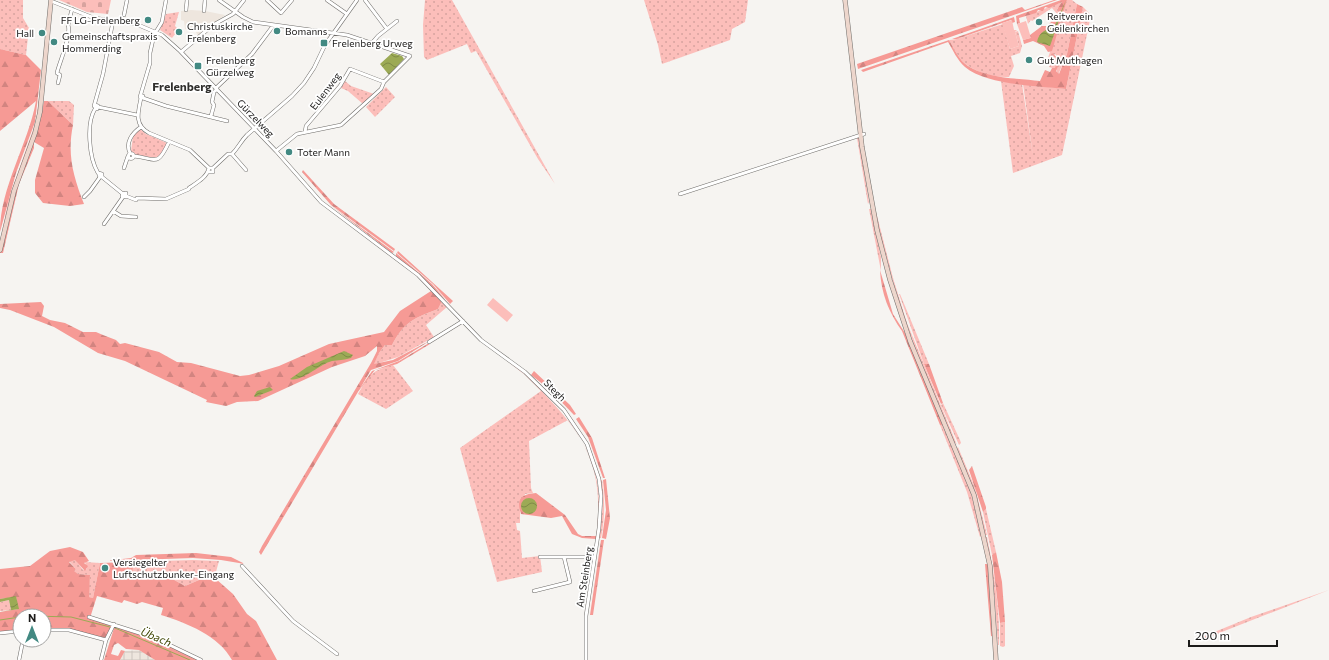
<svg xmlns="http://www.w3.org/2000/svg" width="1329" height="660" font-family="Commissioner,sans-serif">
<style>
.built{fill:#eee6de}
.industrial{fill:url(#industrial-grid)}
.green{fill:url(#green-dots)}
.forest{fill:url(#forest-firs)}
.cemetery{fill:url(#cemetery-stones)}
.pitch{fill:#fcbeba}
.water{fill:url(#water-waves)}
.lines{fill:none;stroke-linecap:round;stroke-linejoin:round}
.stream{stroke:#9caa55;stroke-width:1}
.street-casing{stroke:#6f6d6a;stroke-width:4}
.secondary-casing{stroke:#6f6d6a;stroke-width:5}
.street{stroke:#fff;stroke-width:3}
.secondary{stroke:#edd6cc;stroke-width:4}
.poi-dot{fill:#428982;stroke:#fff;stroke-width:1.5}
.labels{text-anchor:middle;stroke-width:3.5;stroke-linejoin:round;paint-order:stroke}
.poi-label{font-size:10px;fill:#1c1b1a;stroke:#fff;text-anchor:start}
.street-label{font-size:10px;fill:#1c1b1a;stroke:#fff}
.water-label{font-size:11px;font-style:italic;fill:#3e4602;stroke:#fff}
.quarter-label{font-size:12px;font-weight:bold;fill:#31302e;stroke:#fff}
</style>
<defs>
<pattern id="industrial-grid" width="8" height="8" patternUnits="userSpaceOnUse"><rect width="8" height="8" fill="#eee6de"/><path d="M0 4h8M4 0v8" fill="none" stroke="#ccc5be"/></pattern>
<pattern id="green-dots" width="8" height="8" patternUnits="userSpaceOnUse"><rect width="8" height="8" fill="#fcbeba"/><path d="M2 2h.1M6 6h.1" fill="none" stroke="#d7a39f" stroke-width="1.8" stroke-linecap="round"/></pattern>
<pattern id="forest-firs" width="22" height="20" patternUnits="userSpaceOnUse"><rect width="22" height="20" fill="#f69a95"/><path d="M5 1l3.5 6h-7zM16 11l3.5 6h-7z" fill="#d28480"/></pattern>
<pattern id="cemetery-stones" width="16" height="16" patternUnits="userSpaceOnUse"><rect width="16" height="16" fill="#fcbeba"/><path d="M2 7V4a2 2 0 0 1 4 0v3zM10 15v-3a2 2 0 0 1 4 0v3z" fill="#d7a39f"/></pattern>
<pattern id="water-waves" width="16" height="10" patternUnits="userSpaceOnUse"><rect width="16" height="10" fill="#9caa55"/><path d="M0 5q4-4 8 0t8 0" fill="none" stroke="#7e8a46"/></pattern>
</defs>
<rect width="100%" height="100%" fill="#f6f4f1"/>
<path class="built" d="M191 10 205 11 225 15 198 36 195 30 185 29 184 21 181 20V11Z"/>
<path class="industrial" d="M139 650 155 660H120L125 651Z"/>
<path class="green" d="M0 0H23V18L29 28 26 55 0 49Z
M425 0H452L555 184 538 159 476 51 471 53 467 44 427 60 424 57 423 25Z
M644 0H748L745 22 732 29 730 40 662 64 658 45Z
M1067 0H1072L1077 4 1067 54 1058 75 1056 69C1060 63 1060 59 1055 54L1052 57 1056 62 1055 69 1049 67 1052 60 1048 58Z
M1062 2 1058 15 1052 8 1032 21 1031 20 1028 24 1026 16Z
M1083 7 1091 15 1062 155 1013 173 1001 81 1022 84 1033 156 1023 84 1066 89Z
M179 12 175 26 177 28 174 31 176 33 172 38 160 30 166 14Z
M1003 24 1010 49 1019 46 1015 32 1018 31 1022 46 1020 53 1011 56 1014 66 1009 77C995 78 973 72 962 61 957 55 953 47 949 40L957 39Z
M345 81 351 86 374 94 363 104 348 91 341 88Z
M386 87 395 97 375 117 366 107Z
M39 98C44 116 21 164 15 184 9 203 4 222 0 241L9 198 36 121Z
M48 101H69L74 105 73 125Z
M140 129 146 134 167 143 162 153 156 158 137 155 131 151 133 136Z
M859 137 869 202 868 204 857 138Z
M875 208 893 278 907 323 957 445C948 435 943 417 938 404 910 341 890 277 874 210Z
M869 209H871L881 257V271Z
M899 294H900L929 364H924Z
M442 301 447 307 426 325 434 337 398 357 373 365 379 353 385 345H392C404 322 414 318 438 309Z
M507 361C524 372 537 385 550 400 590 442 607 481 596 539 602 491 597 459 568 420L529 441 531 488 533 493 525 494 520 512V523H516L517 530 520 531 522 558 540 556 542 572 497 582 460 448 541 391 525 375Z
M393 365 413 391 386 409 358 394C370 375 370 371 393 365Z
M943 403 960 440 961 443 959 445 941 405Z
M940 425 944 426 970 489 982 535 980 537 967 492Z
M958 447 975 488 987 535H985L974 493 957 448Z
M600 480H602C605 500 605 518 601 538H599L603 503Z
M986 509 996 552 992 555 983 512Z
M986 537H987C994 572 1000 609 999 645H998L993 580Z
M75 559 83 570 87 569 85 562 100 563 93 598 88 597 90 575 78 574 73 571 76 569 69 561Z
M193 560 219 561 214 579 199 580 185 586 169 577 132 580 133 567 159 564 160 561Z
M1329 590 1199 641 1195 640 1251 617Z
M9 600 11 610 0 611V602Z
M1005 622V646L1003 647 1000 646V623Z"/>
<path class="forest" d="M1054 0H1057L858 69 857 64 1022 7 1025 10Z
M1061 0H1067L1052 51 1048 52 1044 46 1033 41 1024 44 1023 40 1030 38V35L1042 26H1047L1058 15V8L1062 2 1049 8 1045 7 1043 11 1038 10 1036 13 1019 18 1020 23 1017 24 1016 16Z
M1077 4 1083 7 1066 89C1038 86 986 85 965 67 957 60 953 50 948 42L863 72 861 70 949 40C953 47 957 55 962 61 980 79 1017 78 1040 81L1045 70 1050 72 1052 68H1055L1056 62 1051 56 1052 53 1059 59V64L1056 71 1059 74 1067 54Z
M1014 17 1015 22 1012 23 1011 20 957 39H952Z
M0 49 26 55 41 70 35 122 16 173 0 232C0 187 28 145 36 101L0 131Z
M44 101H48L73 125C67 154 73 176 84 204L70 206 43 203 35 193V180L44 148 34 142V148L19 184 3 253H0L16 191 41 117Z
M303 170 334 204 395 249 394 251 331 205 302 172Z
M330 205 394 252 392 253Z
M398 251 453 301 450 304 433 284 397 253Z
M396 253 432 284 445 299 396 256Z
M880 270 893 314 905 333 944 426 940 425 902 331C889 313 881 293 880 270Z
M431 291 442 301 438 309C414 318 404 322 392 345H385L379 353 374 364 393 360 431 340 398 361 371 370 261 555 259 552 262 546 371 363 377 351V346L365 356 332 367 258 401 237 402 226 406 206 402 207 400 125 361 98 353 54 327 10 310 0 308V304L41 302 44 306 42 316 50 320 65 323 83 332H96L103 335 116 340 120 344 125 343 159 352 177 362 191 363 240 376 249 375 279 366 329 344 384 332 400 311Z
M429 343 430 344 397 364 375 370 357 393 372 371 399 361Z
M924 364H929L943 403 941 404Z
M534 371 570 405 576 414 574 415 549 389 531 375Z
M579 417 592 438 605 478H603L588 437 576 419Z
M972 466 986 507V509L983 512 969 470Z
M606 479 610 518 606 539 602 538 606 510 603 480Z
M536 493 565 515 578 534 582 536H596V539L582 538 572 534 562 516 551 518 521 514C516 499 521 494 536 493Z
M601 540H604L593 615H590Z
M70 547 83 552 89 561 84 563 88 566 85 571 75 560 69 562 76 569 74 571 78 574 90 575 89 597 93 598 100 563 160 561 159 564 133 567 132 579 169 577 185 586 199 580 216 579 233 594 247 614 256 621 277 660H232C219 636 187 623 161 615L163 608 142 602 137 604 124 600 122 603 97 596 90 618 112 625 108 635 104 638 78 631 44 629V616H20V630L0 632V612L18 609 16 597 0 599V569L30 566 50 551Z
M996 552 1002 582 1005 622 1000 623 992 555Z
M196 553 231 557 245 564 221 560 193 558 105 561 131 558 136 555Z
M985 564H988L994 637 991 636Z
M115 625 149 637 199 660H155L139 650 126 649 118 643 114 645 111 654 118 656 121 650 125 651 120 660H104Z"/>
<path class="cemetery" d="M59 0H111L108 14 87 12Z"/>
<path class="pitch" d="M1012 20 1014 30H1017L1015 32 1019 46 1010 49 1002 23Z
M1026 21 1031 38 1023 40 1017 24Z
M493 298 513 315 507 322 487 305Z"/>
<path class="water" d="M1066 0 1050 46 1037 42C1039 31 1047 30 1055 25Z
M392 53 402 56 404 59 389 75 380 64Z
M344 351 353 355 351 358C344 360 338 360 332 361 320 364 300 383 290 379L307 367Z
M270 387 273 390 255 397 254 396 257 391Z
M521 506a8 8 0 1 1 16 0a8 8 0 1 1-16 0Z
M16 596 19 609 0 612 11 610 9 600 0 602V599Z"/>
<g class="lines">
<path class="stream" d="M33 616 71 617 110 627
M0 620 20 617
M115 628 190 660"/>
<defs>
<path id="street" d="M219 0 243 17 253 22 347 35 410 56 384 82 381 89 341 125 297 134 276 151
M267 0 281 13 292 0
M327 0 347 14
M365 0 387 29
M51 1 94 18 136 24 162 35 180 51 276 151 321 202 418 275 481 340 525 372 564 410 587 444 599 479 601 496 599 528 586 616V660
M186 10 187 0
M204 11 205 0
M124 15 127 0
M372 43 378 36 397 21
M181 52 213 25 233 14 244 0
M58 83 60 75 57 73C59 63 72 35 68 25L72 9
M216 88 252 54 273 26
M141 96H143V98L140 97 150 63V53L154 35 162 22 166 0
M141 98C138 112 134 125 149 133L190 150 209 168
M143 98 166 106 227 121
M95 105 98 106 97 109 94 106 103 74 113 21
M98 107 137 115
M95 109C86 123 89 158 98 173L102 174V177H100L99 175
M211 116 214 105 212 102 214 92 217 89
M305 132 306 126 340 86 350 69 384 82
M130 153C125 143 132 133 141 127
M128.5 156a2.5 2.5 0 1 1 5 0a2.5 2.5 0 1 1-5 0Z
M232 154 246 170
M133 156C156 158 157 168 169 142
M124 168 128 156
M213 168 228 154H232C239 147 240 142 247 135L292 96 304 83 314 68 325 45 357 0
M102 177 123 194 126 193V197L122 196 123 194
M680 194 864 134
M126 196 136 200 137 198 166 199 189 189V188C198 182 207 177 209 168H213V172H209
M84 197 90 191 100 177
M113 211 121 216 136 217
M104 224 123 197
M429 342 463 321
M540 557H564
M242 566 293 621 337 654
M534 591 570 582 564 557H594
M89 617 155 638 201 660
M44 630H69L106 640
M0 633 20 631
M19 660 23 640
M101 660 106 640 114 624"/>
<path id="secondary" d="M845 0 862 147 877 230 890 280 910 341 974 495 990 566 996 660
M0 250 14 191 35 133 40 112 51 0"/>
</defs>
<use href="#street" class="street-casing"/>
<use href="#secondary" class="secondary-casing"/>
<use href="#street" class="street"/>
<use href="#secondary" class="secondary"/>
</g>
<g class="poi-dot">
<circle cx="148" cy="20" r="4"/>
<circle cx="1039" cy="22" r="4"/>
<circle cx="277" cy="31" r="4"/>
<circle cx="179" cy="32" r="4"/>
<circle cx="42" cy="33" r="4"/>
<circle cx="54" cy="42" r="4"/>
<rect x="320" y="39" width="8" height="8" rx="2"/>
<circle cx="1029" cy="60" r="4"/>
<rect x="194" y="62" width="8" height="8" rx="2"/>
<circle cx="289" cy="152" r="4"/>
<circle cx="105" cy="568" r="4"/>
</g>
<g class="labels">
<g class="poi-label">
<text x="1047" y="20">Reitverein<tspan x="1047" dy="12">Geilenkirchen</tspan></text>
<text x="140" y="24" text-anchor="end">FF LG-Frelenberg</text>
<text x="187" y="30">Christuskirche<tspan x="187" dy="12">Frelenberg</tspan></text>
<text x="285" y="35">Bomanns</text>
<text x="34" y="37" text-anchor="end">Hall</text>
<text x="62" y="40">Gemeinschaftspraxis<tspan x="62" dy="12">Hommerding</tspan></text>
<text x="332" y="47">Frelenberg Urweg</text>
<text x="206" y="64">Frelenberg<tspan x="206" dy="12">Gürzelweg</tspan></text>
<text x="1037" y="64">Gut Muthagen</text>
<text x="297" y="156">Toter Mann</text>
<text x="113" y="566">Versiegelter<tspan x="113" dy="12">Luftschutzbunker-Eingang</tspan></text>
</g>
<g class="street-label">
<text transform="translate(325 91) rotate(-53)" y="4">Eulenweg</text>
<text transform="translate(256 118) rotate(46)" y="4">Gürzelweg</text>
<text transform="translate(555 390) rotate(45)" y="4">Stegh</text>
<text transform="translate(584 577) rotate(-81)" y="4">Am Steinberg</text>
</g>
<g class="water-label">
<text transform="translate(156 637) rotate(23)" y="4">Übach</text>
</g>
<g class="quarter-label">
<text x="182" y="91">Frelenberg</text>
</g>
</g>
<g transform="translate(32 628)"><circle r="19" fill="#ffffff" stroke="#a4a4a3"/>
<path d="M0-3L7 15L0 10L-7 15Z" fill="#428982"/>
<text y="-6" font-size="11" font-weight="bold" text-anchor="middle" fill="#1c1b1a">N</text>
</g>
<path d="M1189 640v6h88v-6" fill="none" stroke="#1c1b1a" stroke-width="2"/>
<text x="1195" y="640" font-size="12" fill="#1c1b1a" stroke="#ffffff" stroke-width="3" paint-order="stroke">200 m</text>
</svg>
